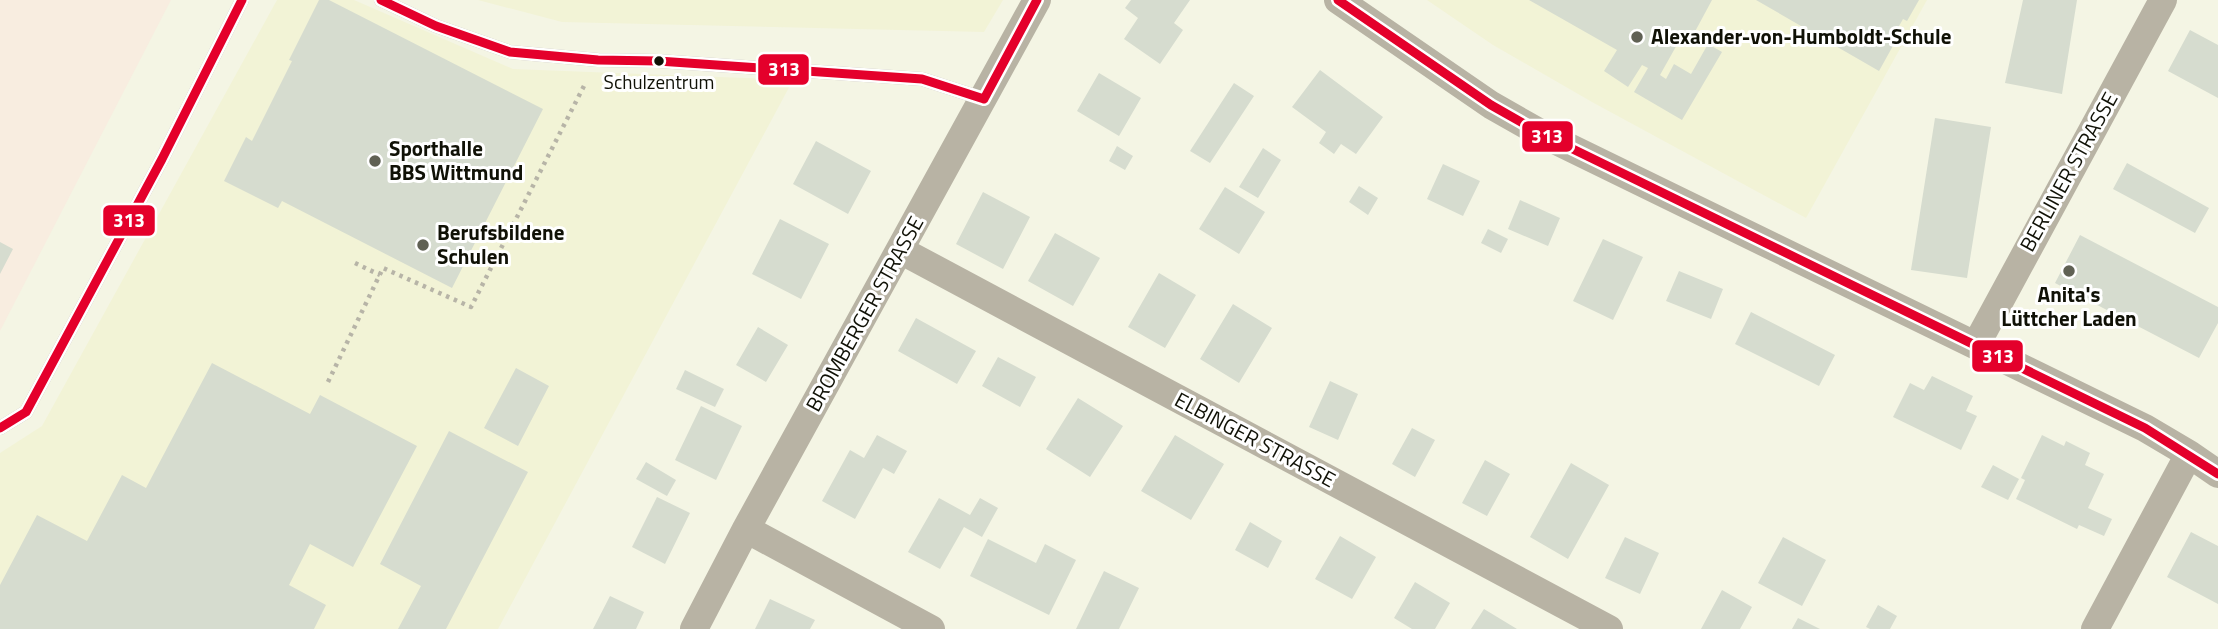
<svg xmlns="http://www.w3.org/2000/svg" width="2218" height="629" font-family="'Titillium Web',sans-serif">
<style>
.built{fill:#f2f3d6}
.green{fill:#f8ede0}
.building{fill:#d6dccf}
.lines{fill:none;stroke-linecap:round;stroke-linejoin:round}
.path{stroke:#b7b4a7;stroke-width:4.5;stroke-dasharray:3.5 5;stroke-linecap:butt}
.lane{stroke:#b8b3a4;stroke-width:14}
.street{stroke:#b8b3a4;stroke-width:28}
.bus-1-casing{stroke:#fff;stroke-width:14}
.bus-1{stroke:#e4002b;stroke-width:9}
.poi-dot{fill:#606154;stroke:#fff;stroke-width:2.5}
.bus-dot{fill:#101106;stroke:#fff;stroke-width:2.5}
.labels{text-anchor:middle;stroke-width:6;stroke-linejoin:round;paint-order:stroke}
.bus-label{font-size:19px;fill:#101106;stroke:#fff}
.poi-label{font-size:21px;font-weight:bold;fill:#101106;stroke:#fff;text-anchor:start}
.street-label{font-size:21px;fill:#101106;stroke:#fff}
.line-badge{stroke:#fff;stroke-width:2.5}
.badge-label{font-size:19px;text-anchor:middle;font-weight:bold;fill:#fff}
</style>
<rect width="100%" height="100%" fill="#f4f5e4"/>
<path class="built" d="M277 0H354L513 69 793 80 498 629H0V453L42 426Z
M478 0H1003L984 32 562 22Z
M1427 0H1927L1806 218 1592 102 1493 45Z"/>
<path class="green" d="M0 0H171L0 331Z"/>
<path class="building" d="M319 0H329L543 109 452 288 282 201 278 208 224 181 246 137 252 141 292 61 289 60Z
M1131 0H1190L1174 23 1183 30 1160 64 1124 39 1138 18 1125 8Z
M1529 0H1712L1691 39 1683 34 1660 75 1666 79 1674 64 1691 74 1708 44 1722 52 1682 120 1634 92 1648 68 1642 65 1628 87 1604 71 1617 50Z
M1756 0H1919L1907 21 1903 19 1895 33 1899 35 1879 71Z
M2023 0H2077L2062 94 2005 83Z
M2190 30 2218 45V98L2168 71Z
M1320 70 1383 117 1356 154 1341 144 1334 154 1319 143 1326 132 1292 107Z
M1099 73 1141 98 1119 136 1077 111Z
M1234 83 1254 96 1210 163 1190 151Z
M1935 118 1991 127 1967 278 1911 270Z
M816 141 871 171 848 214 793 184Z
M1117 146 1133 156 1125 170 1109 161Z
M1263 148 1281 160 1258 198 1239 187Z
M2127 163 2209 208 2195 233 2113 189Z
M1443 164 1480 181 1463 216 1427 199Z
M1359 186 1378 198 1368 215 1349 202Z
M1225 187 1265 212 1239 254 1199 229Z
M983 192 1030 217 1003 269 956 244Z
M1520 200 1560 218 1548 246 1508 229Z
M780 219 829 244 801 299 752 274Z
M1488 229 1508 239 1501 253 1481 243Z
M1055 233 1100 258 1073 306 1028 281Z
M2080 235 2218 307V323L2199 358 2055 283Z
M1603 239 1643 257 1613 320 1573 301Z
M0 242 13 249 0 274Z
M1679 271 1723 289 1711 319 1666 301Z
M1159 273 1196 295 1165 348 1128 327Z
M1233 304 1272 328 1239 383 1200 359Z
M1751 312 1835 355 1819 386 1735 344Z
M916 318 976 351 957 384 898 351Z
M758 327 788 345 766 382 736 365Z
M998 357 1036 377 1020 407 982 386Z
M212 363 310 414 320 395 417 446 353 567 310 544 289 585 326 605 314 629H0V585L37 515 87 541 122 475 146 488Z
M516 368 549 386 518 446 484 428Z
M685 370 724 389 715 407 676 389Z
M1932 376 1973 396 1966 411 1977 416 1961 450 1893 417 1910 383 1924 390Z
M1330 381 1358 394 1338 440 1309 427Z
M1078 398 1123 426 1090 477 1046 449Z
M701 406 742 426 716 480 675 460Z
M1412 428 1435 440 1415 477 1392 464Z
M449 431 528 472 446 629H398L421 586 380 564Z
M877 435 907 451 894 474 883 468 855 519 822 501 850 450 864 458Z
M1175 435 1224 464 1191 520 1141 491Z
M2042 435 2064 446 2066 441 2090 453 2085 465 2104 474 2088 508 2112 519 2104 536 2079 525 2077 529 2016 499 2025 480 2021 478Z
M1485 460 1510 474 1487 516 1462 503Z
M646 462 676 480 667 496 636 479Z
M1571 463 1609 485 1568 559 1530 537Z
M1993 465 2019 479 2008 500 1981 487Z
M657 497 690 513 665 564 632 547Z
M939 498 970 515 980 498 998 508 982 537 964 527 940 569 908 552Z
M1250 522 1282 541 1268 568 1235 550Z
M2191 532 2218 546V604L2167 577Z
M1340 536 1376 557 1352 599 1315 579Z
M1625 537 1659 553 1640 594 1605 578Z
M1783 537 1826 560 1802 606 1758 583Z
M988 539 1036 563 1045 544 1076 560 1049 615 970 576Z
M1104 571 1139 588 1119 629H1076Z
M1415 582 1450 603 1435 629H1412L1394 618Z
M1722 590 1752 607 1740 629H1701Z
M610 596 644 612 636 629H593Z
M770 599 815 620 810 629H755Z
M1878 605 1897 616 1890 629H1870L1866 627Z
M1484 609 1517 629H1471Z
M1798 618 1820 629H1792Z"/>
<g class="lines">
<path class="path" d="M355 263 380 275
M328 382 383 268 471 307 586 82"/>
<path class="lane" d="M381 0 436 26 510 52 598 60 658 61 922 79 984 99
M0 428 26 412 162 159 242 0"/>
<path class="street" d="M1338 0 1491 105 1542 134 2145 428 2189 454 2218 474
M900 250 1609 629
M1976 345 2163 0
M746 529 931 629
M694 629 746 529 1037 0
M2095 629 2189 454"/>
<defs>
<path id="bus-1" d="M381 0 436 26 510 52 598 60 658 61 922 79 984 99
M1338 0 1491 105 1542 134 2145 428 2218 474
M984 99 1037 0
M0 428 26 412 162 159 242 0"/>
</defs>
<use href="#bus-1" class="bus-1-casing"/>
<use href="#bus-1" class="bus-1"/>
</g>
<g class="poi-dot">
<circle cx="1637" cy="37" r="7"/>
<circle cx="375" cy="161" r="7"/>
<circle cx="423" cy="245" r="7"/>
<circle cx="2069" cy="271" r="7"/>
</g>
<circle class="bus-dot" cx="659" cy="61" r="6"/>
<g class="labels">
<g class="bus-label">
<text x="659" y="89">Schulzentrum</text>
</g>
<g class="poi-label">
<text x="1651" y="44">Alexander-von-Humboldt-Schule</text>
<text x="389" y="156">Sporthalle<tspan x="389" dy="24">BBS Wittmund</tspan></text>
<text x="437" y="240">Berufsbildene<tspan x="437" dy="24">Schulen</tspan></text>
<text x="2069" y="302" text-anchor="middle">Anita's<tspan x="2069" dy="24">Lüttcher Laden</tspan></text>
</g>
<g class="street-label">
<text transform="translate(2069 172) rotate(-61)" y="7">BERLINER STRASSE</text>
<text transform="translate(865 314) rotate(-61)" y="7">BROMBERGER STRASSE</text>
<text transform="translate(1255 440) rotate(28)" y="7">ELBINGER STRASSE</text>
</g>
</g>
<g class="line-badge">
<rect x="757" y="53" width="53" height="33" rx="7" fill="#e4002b"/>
<rect x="1521" y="120" width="53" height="33" rx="7" fill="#e4002b"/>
<rect x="102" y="204" width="54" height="33" rx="7" fill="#e4002b"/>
<rect x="1971" y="339" width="53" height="34" rx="7" fill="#e4002b"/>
</g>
<g class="badge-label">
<text x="784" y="76">313</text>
<text x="1547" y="143">313</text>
<text x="129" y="227">313</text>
<text x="1998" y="363">313</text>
</g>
</svg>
